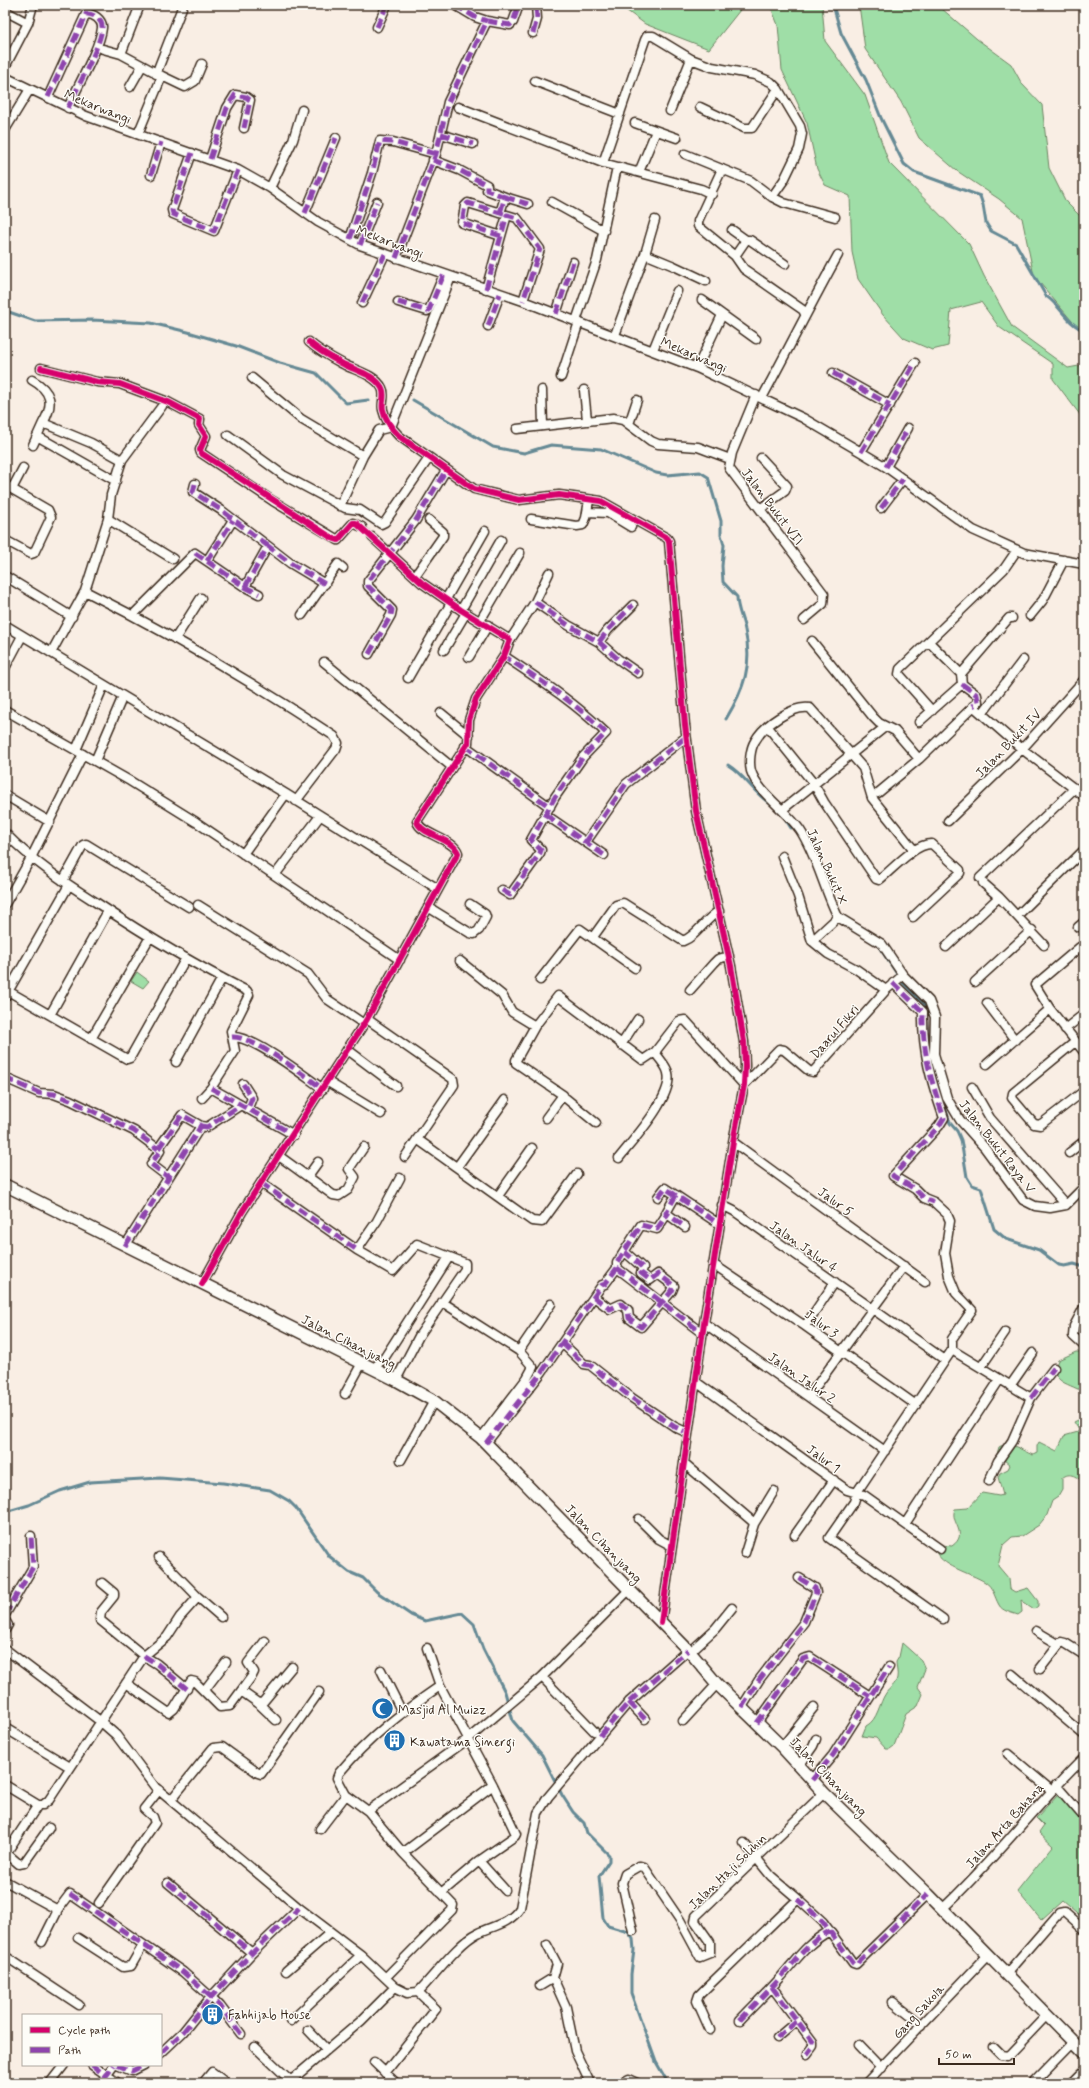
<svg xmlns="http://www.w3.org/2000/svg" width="1089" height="2088" font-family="Mynerve,sans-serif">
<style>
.green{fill:#9fdea7;stroke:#6d8462}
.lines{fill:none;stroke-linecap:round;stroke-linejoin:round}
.stream{stroke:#658994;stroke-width:3}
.street-tunnel{stroke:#d3c7bc;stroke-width:8;stroke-dasharray:8 4;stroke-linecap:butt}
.street-casing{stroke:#3b2a1e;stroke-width:11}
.secondary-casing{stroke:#3b2a1e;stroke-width:14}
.street{stroke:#fdfcf7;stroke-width:8}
.secondary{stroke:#fdfcf7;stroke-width:11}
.quiet{stroke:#8e44ad;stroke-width:5;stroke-dasharray:10 5;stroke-linecap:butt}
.cycleway-casing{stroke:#fdfcf7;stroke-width:8}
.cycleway{stroke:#d6006c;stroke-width:6}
.labels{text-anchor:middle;stroke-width:3;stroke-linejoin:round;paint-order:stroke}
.street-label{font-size:13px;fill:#3b2a1e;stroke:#fdfcf7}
.poi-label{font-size:13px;fill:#3b2a1e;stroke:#fdfcf7;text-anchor:start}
</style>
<rect width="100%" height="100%" fill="#f9eee4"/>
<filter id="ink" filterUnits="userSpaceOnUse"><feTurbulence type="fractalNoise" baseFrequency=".025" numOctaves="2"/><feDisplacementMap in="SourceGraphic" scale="8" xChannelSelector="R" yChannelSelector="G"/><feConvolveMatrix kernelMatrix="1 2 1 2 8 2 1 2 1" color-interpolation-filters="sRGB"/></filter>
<g filter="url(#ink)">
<path class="green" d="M619 5H744L709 49 645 24Z
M770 5H822L825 41 865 95 889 163 969 244 984 276 1012 327 1068 368 1084 365V420L1053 379V364L999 327 981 302 951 310 948 346 932 350 904 338 883 315 858 279 852 252 850 196 825 185 817 169 807 123 782 70 778 25Z
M859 5H920L941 8 977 39 1011 64 1022 84 1042 105 1049 168 1066 202 1084 220V328L1077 327 1034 276 1022 218 999 199 957 171 919 138 901 102 865 49Z
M137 972 149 981 143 988 131 981Z
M1076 1352H1084V1393C1072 1383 1047 1384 1058 1360Z
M1084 1417V1483C1077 1477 1070 1471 1062 1478V1490L1058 1497 1052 1501 1047 1515 1039 1525 1022 1536 1012 1537 1003 1545 998 1566 1009 1579 1010 1589 1015 1592 1028 1588 1038 1601V1606L1034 1609 1021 1600 1022 1612 1018 1615C1012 1613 1002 1611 999 1605 994 1596 993 1587 985 1582 971 1573 939 1566 935 1549L940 1545 952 1546C970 1533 949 1523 955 1509L968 1508 982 1493 999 1496 1003 1495 998 1477 1000 1473 1008 1469 1010 1465 997 1454 999 1447C1010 1440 1022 1451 1033 1455L1037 1453V1446L1039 1442 1057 1451 1064 1436 1078 1432 1079 1430 1074 1422Z
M902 1643 921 1660 925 1669 918 1687 923 1694 918 1706 906 1714 894 1746 890 1749H886L876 1738 862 1736 866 1726C878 1720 879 1703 886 1693 890 1687 895 1686 897 1678 898 1673 896 1667 896 1662L899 1657Z
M1058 1794 1084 1821V1920L1062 1901 1041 1920 1017 1891 1053 1846 1039 1833 1044 1826 1036 1818Z"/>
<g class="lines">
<path class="stream" d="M833 5 841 33 866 80 881 118 904 164 914 172 980 196 983 205 986 223 991 231 1016 244 1046 296C1060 305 1068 325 1084 330
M5 309 9 312 35 321 92 320 151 323 188 332 236 346 280 363 316 373 346 403 368 400
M413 400 493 447 524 453 551 445 601 449 656 473 667 475 700 472 708 477 721 521V535L724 545 722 566 723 582 737 597C737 609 743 619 745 630 753 665 744 689 726 719
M728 765C746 776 754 794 772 805
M784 817 791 828
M877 944 903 983 926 1006 927 1030
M933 1069 950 1123 957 1131 961 1140 967 1177 972 1185 981 1188 994 1229 1006 1239 1039 1250 1059 1265 1064 1266 1074 1264 1084 1267
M5 1512 29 1505 60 1491 90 1482 160 1478 223 1483 270 1490 289 1501 296 1508 329 1556 349 1572 363 1578 377 1592 411 1615 425 1621 462 1613 474 1624 483 1649 505 1692 513 1721 542 1755 562 1795 573 1812 584 1823 587 1833 609 1855V1861L599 1876 603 1918 608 1926 628 1932 633 1939 634 1950 631 1974V1993L656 2062 668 2083"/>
<path class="street-tunnel" d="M362 527 372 537"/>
<defs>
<path id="street" d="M455 5 475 17 487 21
M5 11 28 23
M377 27 387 5
M533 33 537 19 536 5
M103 49 121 54 162 76 138 134
M121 54 140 5
M5 67 28 23 33 5
M156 74 183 5
M162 76 185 87 195 81 202 64
M5 77 86 116 238 170 270 188 318 222 360 245 523 301 697 368 803 418 861 452 886 467 973 530 1024 553 1084 564
M535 81 620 114
M130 87 142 66
M48 97 86 14C93 13 103 20 102 28 100 48 77 87 68 108
M458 107 603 163 701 189 712 194
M700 107 744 128H752L778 89
M670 111 691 59
M635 123 677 138
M5 130 30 89
M441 134 473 144
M192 153 172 210 173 214 214 231 238 170
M685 154 751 181 772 197 784 203 835 217
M210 159 227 108 235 95 246 97 250 100 244 128
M433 160 459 170 487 185V190L505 197 500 213
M603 163 645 40 647 36H653L691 59 712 67 755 75 771 82 778 89 800 126 802 134 799 149 784 180 772 197
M722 169 698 221V226L735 256 744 269 803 310 805 314
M639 172 656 131
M151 175 161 142
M270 188 293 140 302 110
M505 197 528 204
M552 202 604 231
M305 213 336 138
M732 230 746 240
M501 236 462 223 465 206 468 203 507 215
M350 239 372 173 380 141 393 142 436 154
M360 245 377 202
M645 254 674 266 706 281
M735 256 746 240H750L785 264
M396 258 436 154 448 102 487 21 510 25 513 22 519 5
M486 289 507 215 517 218 540 249 523 301
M702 300 756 339
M398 302 427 311 429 310 444 274
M362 303 385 254
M556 314 573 262
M576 321 597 260 617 167
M488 326 500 294
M615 335 645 254 655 220
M309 342C320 352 332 358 345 365 357 371 375 375 382 388 386 395 381 403 383 410 385 419 392 429 399 436L474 489 519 500 559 495 601 501 667 538 669 541 685 725 696 811 731 966 744 1042 745 1066 744 1085 733 1142 704 1323 661 1623
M653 350 677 291
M41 368 97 382 120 384 168 402 200 419 199 425 206 436 200 450 201 453 273 501 338 540 353 523 362 527
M697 368 722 315
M833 373 890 405
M561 377 579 322
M252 378 301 419 363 456
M32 380C52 391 54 404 43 423
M542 390 543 426
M584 390 587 420
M756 395 732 453 729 468 824 594 823 604 804 620
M762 398C788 350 812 302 838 255
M629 424 637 400
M391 427 451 277
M517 429 613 418 623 420 651 441 658 444 698 447 730 459
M228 435 283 475 345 508 360 510 381 524 385 522 429 458
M37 436 116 481
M33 445 43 423 91 443 122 460
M861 452 915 363
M886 467 908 428
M195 484 193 492 221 510 268 546
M5 485 48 510 51 517 34 553 31 554 5 540
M12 489 23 468
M340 506 363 456 379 430 391 427
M881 508 903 479
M760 509 785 491 787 486 761 458
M587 512 608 513 631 527
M108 519 173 559
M531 519 577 526 583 525 586 518 589 500
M207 561 233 520
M5 576 72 617
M415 576 443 536V532L429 520
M245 587 268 546 290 563 325 584
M85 591C171 634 254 683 334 736L338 743 336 749 296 801
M446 599 485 531
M535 602 568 625 599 642 618 659 638 673
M461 610 501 540
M133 615 195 553 245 587 259 594
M302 615 338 564 343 568
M1030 616 1043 600 1064 560
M480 621 520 553
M5 625 286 794 438 889
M175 639 201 598
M510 640 535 602 549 573
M812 641 873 717 879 723 895 731 919 759 978 702 977 695 962 684
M599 642 608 630 633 605
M444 650 466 613
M51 653 85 591 108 519 111 495 122 460 162 406
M369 654 391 615 392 610 368 586V581L416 520 446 470
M469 657 488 625
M324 662 452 767
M5 668 22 636
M961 674 1009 618H1012
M408 678 451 603
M973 706 1022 749 1084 796
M5 710 130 781 196 822 400 960
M932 711 899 674 900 669 1004 569 1017 550
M441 713 469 736
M982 714 1023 660
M919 722 962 684 961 674 929 642
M768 727 814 784 824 802 876 879 879 880C892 870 915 843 932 844L960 870V873L913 917
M465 746 550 807
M76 750 104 685
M95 761 123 696
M878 793 919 759
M5 795 50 822
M782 810 885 727
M546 815 604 855
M948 821 1022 749 1084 680
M5 833C32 861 64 882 97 903 145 935 195 965 247 991L249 995 231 1031 235 1051 211 1088 202 1098
M586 842 626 784 686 737
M243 854 286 794
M782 856 798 896 812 941 828 954 856 969 886 990
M275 875 320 816
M980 878 1075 788
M63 881 83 845 86 844 189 907
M983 883 999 897 1044 945
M502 890 510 895 540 853 541 850 531 840 555 797 583 757 606 733C574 702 540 680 504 656
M5 904 31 858 83 754
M198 905 308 974 327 999 364 1024
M428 907 470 933 474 934 479 930 486 917 485 914 470 904
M1017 916 1084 850
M838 917C824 889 816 854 800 830 787 811 758 793 751 771 749 763 750 749 755 741 763 726 792 705 810 708L863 768 872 798 914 850
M838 917 882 944 903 975 929 1001 935 1017 934 1054 947 1098 960 1120 984 1147 1023 1200 1035 1206 1050 1208 1066 1205 1084 1187
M1078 927 1084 922
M593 937 616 905 623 903 683 941C697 936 705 919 719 911
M812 941 838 917
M946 947 999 897
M1080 947 1035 985 1050 1009 1084 1052
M460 961 502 995 512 1012 535 1026
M540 980 580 929 635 968
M975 982 1032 930
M893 983 923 1012C922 1051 931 1081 944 1118L939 1126 893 1176 915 1189 924 1198 934 1202 947 1214 950 1221 945 1253 949 1276 956 1293 972 1310 952 1339V1350
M690 990 714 963 718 959 729 956
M8 991 127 1059 130 1058 186 958
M5 997 69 885
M987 1003 1015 1040
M50 1015 108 911
M367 1019 453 1079 454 1085 405 1157
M1065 1029 1084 1014
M232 1037C252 1035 306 1077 323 1089
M91 1039 150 937
M1075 1042 1013 1093 1012 1098 1034 1124 1040 1125 1084 1091
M621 1045 638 1019
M348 1050 396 1086
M176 1062 222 978
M987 1064 1050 1009
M5 1078 39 1093 54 1094 70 1100 134 1131 158 1149
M328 1082 381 1114
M243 1084 252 1098 248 1108
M744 1085 779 1049 784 1050 809 1071 813 1072 886 990 903 975
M972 1087 990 1118 1066 1205
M211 1088 294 1135
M563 1096 596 1123
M546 1118 563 1095 516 1063V1060L535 1026 558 996 643 1060 655 1052 679 1021 685 1020 744 1085
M201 1126 207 1127 241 1105
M417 1139 532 1221 542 1222 577 1174
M733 1142 925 1282
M1069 1153 1084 1141
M279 1156 333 1195 339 1196 348 1190 355 1177 349 1169 364 1147
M619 1158C633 1140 674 1096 668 1073 667 1066 659 1059 655 1052
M457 1167 505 1100
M308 1176 318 1162
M261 1183 357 1250 393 1271 417 1244 465 1263V1269L419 1336 396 1380
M676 1195 666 1213 685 1227
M498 1196 532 1148
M658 1197 665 1188 719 1224
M722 1205 734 1211 945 1360
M125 1246 201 1126 182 1115 158 1149 160 1151 151 1164 168 1177
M357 1250 377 1221 400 1178
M713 1264 805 1326 916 1405
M617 1268 702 1333
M202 1284 242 1212 367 1019 458 853C453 838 420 835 417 821L468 743 469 720 476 699 504 656 510 640 461 610 422 583 372 537
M594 1297 610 1309 621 1304 628 1310 629 1318 641 1327 672 1291 674 1286 658 1274 650 1280 641 1273 643 1268 625 1252
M442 1302 519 1351 533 1367 527 1378 481 1438
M1083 1309 1074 1326 1073 1336 1084 1346
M704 1323 885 1451
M805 1326 835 1282
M562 1343 584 1364 590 1365 632 1398 675 1427 688 1433
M519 1351 551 1304
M981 1367 1005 1332
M373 1369 385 1357 449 1257
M696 1382 847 1490 864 1495 940 1549
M1010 1386 1033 1353
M345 1394 362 1363
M809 1396 904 1266
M486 1443 542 1372 602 1285 605 1284 617 1268V1263L641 1225 657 1229 667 1214
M401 1460 434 1401
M684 1463 752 1521 754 1524 745 1553
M989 1481 998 1461 1012 1441 1031 1398 1054 1368
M639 1519 659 1539 672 1546
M754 1524 774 1491
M905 1524 1000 1379
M795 1535 834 1480
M159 1557 198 1597
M102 1583 114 1593V1596L101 1612 100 1620 144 1656 157 1664 187 1689
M5 1615 33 1567 31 1536
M943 1619 829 1538 854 1502 857 1492 952 1350 1031 1398
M5 1620 8 1625 5 1630
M1036 1631 1058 1644
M427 1648 440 1686 493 1785 516 1834 515 1836 479 1861 441 1893
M5 1649 100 1721 116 1735 155 1787 299 1908 361 1955 395 1987 361 2021 288 2083
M690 1652 715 1629 732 1608
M1040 1669 1061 1642 1065 1643 1084 1655
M381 1670 402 1712
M1012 1674 1084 1735
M542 1677 594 1731
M126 1683 169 1713 174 1709 191 1681 195 1682 220 1707 230 1706 252 1676 254 1672 248 1663 265 1641
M204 1691 226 1662
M241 1691 258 1703 263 1702 292 1667
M629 1702 645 1719
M258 1703 276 1720
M742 1707 759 1680 804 1622 816 1593 815 1588 799 1578
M683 1721 717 1684
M757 1723 803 1659 810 1657 870 1696
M5 1728 70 1767
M782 1747 814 1707
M1008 1754 1051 1790
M799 1766 813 1746 816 1739
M812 1780 833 1755 889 1667
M5 1785 38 1805
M1056 1785 1082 1815
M171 1800 213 1748 222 1747 258 1773 261 1774 319 1692
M368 1811 468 1739 542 1677 629 1590
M320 1829 346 1795
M5 1852 19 1864 24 1863 49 1828
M403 1853 493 1785
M5 1855 38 1805H43L49 1800 144 1656 167 1637 180 1617 198 1597 221 1617
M479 1861 505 1890
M5 1881 58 1910 42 1942
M168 1883 252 1953
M798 1899 823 1922 853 1963 856 1964 928 1894
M99 1903 155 1823 153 1817 144 1809 159 1790
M942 1909C993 1862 1034 1806 1084 1758
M58 1910 70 1894 183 1972 211 1997 183 2032 161 2053
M633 1931 622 1883 625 1874 639 1866 644 1867 680 1920 700 1957 710 1953V1942L695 1921 696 1916 824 1793
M78 1938 123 1967 131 1966 143 1945
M547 1945 557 1964 553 1978 566 2007 575 2051 590 2083
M5 1956 79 2005
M286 1971 331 1932
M1006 1974 1059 1913 1064 1912 1084 1930
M386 1977 452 1910 453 1905 403 1853 368 1811 346 1795 337 1778 339 1773C369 1737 402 1712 440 1686
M540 1986 553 1978
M772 1987 813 2042V2046L807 2054
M418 1992C434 1976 459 1942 478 1933 492 1926 510 1924 520 1908L538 1813 548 1797 629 1702 688 1650
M893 2002 922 2025
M740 2020C754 2005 768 1992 781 1977 797 1959 808 1942 830 1931
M291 2021 361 1955
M308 2030 327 2050
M710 2030 697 2001 699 1995 798 1899 771 1876 744 1843
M241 2034 220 2006 211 1997 252 1953 299 1908
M777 2038 797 2021
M859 2045 881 2068
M255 2047 291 2081
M993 2047 1001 2055 1008 2056 1047 2015
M374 2062 396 2083
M92 2065 118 2083
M117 2065 132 2071 144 2065
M385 2073 436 2009 418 1992 407 1993 395 1987
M50 2083 64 2065
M101 2083 114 2065
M203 2083 212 2072 226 2083
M621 2083 628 2079 637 2083
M866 2083 988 1955
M1033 2083 1073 2042
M1071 2083 1084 2070"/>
<path id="secondary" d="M5 1185 396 1380 434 1401 481 1438 690 1652 717 1684 782 1747 824 1793 928 1894 1084 2053"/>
</defs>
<use href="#street" class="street-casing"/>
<use href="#secondary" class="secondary-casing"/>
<use href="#street" class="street"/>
<use href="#secondary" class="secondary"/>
<path class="quiet" d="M455 5 475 17 487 21
M377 27 387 5
M533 33 537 19 536 5
M48 97 86 14C93 13 103 20 102 28 100 48 77 87 68 108
M441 134 473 144
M192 153 172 210 173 214 214 231 238 170
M210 159 227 108 235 95 246 97 250 100 244 128
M433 160 459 170 487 185V190L505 197 500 213
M151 175 161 142
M505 197 528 204
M305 213 336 138
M501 236 462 223 465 206 468 203 507 215
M350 239 372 173 380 141 393 142 436 154
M360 245 377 202
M396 258 436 154 448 102 487 21 510 25 513 22 519 5
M486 289 507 215 517 218 540 249 523 301
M398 302 427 311 429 310 444 274
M362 303 385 254
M556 314 573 262
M488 326 500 294
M833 373 890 405
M861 452 915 363
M886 467 908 428
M195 484 193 492 221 510 268 546
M881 508 903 479
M195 553 245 587 259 594
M207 561 233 520
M245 587 268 546 290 563 325 584
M535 602 568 625 599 642 618 659 638 673
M599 642 608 630 633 605
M369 654 391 615 392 610 368 586V581L416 520 446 470
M962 684 977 695 978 702 973 706
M465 746 550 807
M546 815 604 855
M586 842 626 784 686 737
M502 890 510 895 540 853 541 850 531 840 555 797 583 757 606 733C574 702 540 680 504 656
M893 983 923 1012C922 1051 931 1081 944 1118L939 1126 893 1176 915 1189 924 1198 934 1202
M232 1037C252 1035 306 1077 323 1089
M5 1078 39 1093 54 1094 70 1100 134 1131 158 1149
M243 1084 252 1098 248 1108
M211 1088 294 1135
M201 1126 207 1127 241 1105
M261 1183 357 1250
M676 1195 666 1213 685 1227
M658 1197 665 1188 719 1224
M125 1246 201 1126 182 1115 158 1149 160 1151 151 1164 168 1177
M617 1268 702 1333
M594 1297 610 1309 621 1304 628 1310 629 1318 641 1327 672 1291 674 1286 658 1274 650 1280 641 1273 643 1268 625 1252
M562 1343 584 1364 590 1365 632 1398 675 1427 688 1433
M1031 1398 1054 1368
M486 1443 542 1372 602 1285 605 1284 617 1268V1263L641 1225 657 1229 667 1214
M5 1615 33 1567 31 1536
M5 1620 8 1625 5 1630
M144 1656 157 1664 187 1689
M629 1702 645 1719
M742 1707 759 1680 804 1622 816 1593 815 1588 799 1578
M757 1723 803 1659 810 1657 870 1696
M600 1736 629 1702 688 1650
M812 1780 833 1755 889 1667
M5 1788 7 1786
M5 1852 6 1853
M168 1883 252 1953
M70 1894 183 1972 211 1997 183 2032 161 2053
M798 1899 823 1922 853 1963 856 1964 928 1894
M772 1987 813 2042V2046L807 2054
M740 2020C754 2005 768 1992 781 1977 797 1959 808 1942 830 1931
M241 2034 220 2006 211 1997 252 1953 299 1908
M777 2038 797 2021
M92 2065 106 2076 114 2065
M117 2065 132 2071 144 2065"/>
<defs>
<path id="cycleway" d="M309 342C320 352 332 358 345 365 357 371 375 375 382 388 386 395 381 403 383 410 385 419 392 429 399 436L474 489 519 500 559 495 601 501 667 538 669 541 685 725 696 811 731 966 744 1042 745 1066 744 1085 733 1142 704 1323 661 1623
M41 368 97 382 120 384 168 402 200 419 199 425 206 436 200 450 201 453 332 538 338 540 353 523H356L422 583 461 610 510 640 504 656 476 699 469 720 468 743 417 821C420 835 453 838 458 853L367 1019 242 1212 202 1284"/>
</defs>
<use href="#cycleway" class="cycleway-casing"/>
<use href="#cycleway" class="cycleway"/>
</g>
</g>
<defs>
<symbol id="mosque-disc" viewBox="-11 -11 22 22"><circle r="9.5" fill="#1f6fb2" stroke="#fdfcf7"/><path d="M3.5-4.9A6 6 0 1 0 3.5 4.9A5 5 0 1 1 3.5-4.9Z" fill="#fff"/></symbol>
<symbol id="building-disc" viewBox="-11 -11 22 22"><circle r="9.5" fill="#1f6fb2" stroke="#fdfcf7"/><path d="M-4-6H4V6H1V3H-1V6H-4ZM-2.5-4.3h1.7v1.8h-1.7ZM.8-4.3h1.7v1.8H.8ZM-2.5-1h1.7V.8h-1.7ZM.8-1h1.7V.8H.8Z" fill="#fff"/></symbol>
</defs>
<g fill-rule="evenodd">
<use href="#mosque-disc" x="370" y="1696" width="25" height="25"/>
<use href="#building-disc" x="382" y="1728" width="25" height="25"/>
<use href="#building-disc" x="200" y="2002" width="25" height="25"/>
</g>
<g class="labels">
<g class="street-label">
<text transform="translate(98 106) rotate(22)" y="5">Mekarwangi</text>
<text transform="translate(390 241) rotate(21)" y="5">Mekarwangi</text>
<text transform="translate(694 354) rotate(23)" y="5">Mekarwangi</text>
<text transform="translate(773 506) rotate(53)" y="5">Jalan Bukit VII</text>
<text transform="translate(1008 743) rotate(-46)" y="5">Jalan Bukit IV</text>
<text transform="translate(828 866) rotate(66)" y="5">Jalan Bukit X</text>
<text transform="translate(834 1031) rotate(-49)" y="5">Daarul Fikri</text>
<text transform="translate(998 1146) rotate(52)" y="5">Jalan Bukit Raya V</text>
<text transform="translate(836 1201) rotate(36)" y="5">Jalur 5</text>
<text transform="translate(804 1246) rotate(35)" y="5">Jalan Jalur 4</text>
<text transform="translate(822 1323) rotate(36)" y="5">Jalur 3</text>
<text transform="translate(349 1341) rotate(27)" y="5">Jalan Cihanjuang</text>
<text transform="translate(802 1377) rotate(35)" y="5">Jalan Jalur 2</text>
<text transform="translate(824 1458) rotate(36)" y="5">Jalur 1</text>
<text transform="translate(604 1543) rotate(46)" y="5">Jalan Cihanjuang</text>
<text transform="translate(829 1776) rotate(46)" y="5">Jalan Cihanjuang</text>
<text transform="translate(1004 1825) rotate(-48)" y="5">Jalan Arta Bahana</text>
<text transform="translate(727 1871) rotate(-44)" y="5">Jalan Haji Solihin</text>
<text transform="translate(918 2011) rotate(-47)" y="5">Gang Sakola</text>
</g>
<g class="poi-label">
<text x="398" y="1714">Masjid Al Muizz</text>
<text x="410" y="1746">Kawatama Sinergi</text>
<text x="228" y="2019">Fahhijab House</text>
</g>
</g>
<rect width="1089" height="2088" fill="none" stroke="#fdfcf7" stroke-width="20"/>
<rect x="10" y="10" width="1069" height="2068" fill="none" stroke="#3b2a1e" stroke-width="1.5" filter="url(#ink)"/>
<rect x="22" y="2014" width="140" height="52" fill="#fdfcf7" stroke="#afa8a0"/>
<rect x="30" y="2027" width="20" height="6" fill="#d6006c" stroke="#afa8a0"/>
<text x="58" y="2034" font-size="12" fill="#3b2a1e">Cycle path</text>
<rect x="30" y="2047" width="20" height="6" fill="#8e44ad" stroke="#afa8a0"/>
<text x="58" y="2054" font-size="12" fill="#3b2a1e">Path</text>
<path d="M939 2058v6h75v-6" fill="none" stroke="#3b2a1e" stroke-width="2"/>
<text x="945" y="2058" font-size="12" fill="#3b2a1e" stroke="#fdfcf7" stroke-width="3" paint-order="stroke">50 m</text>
</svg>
